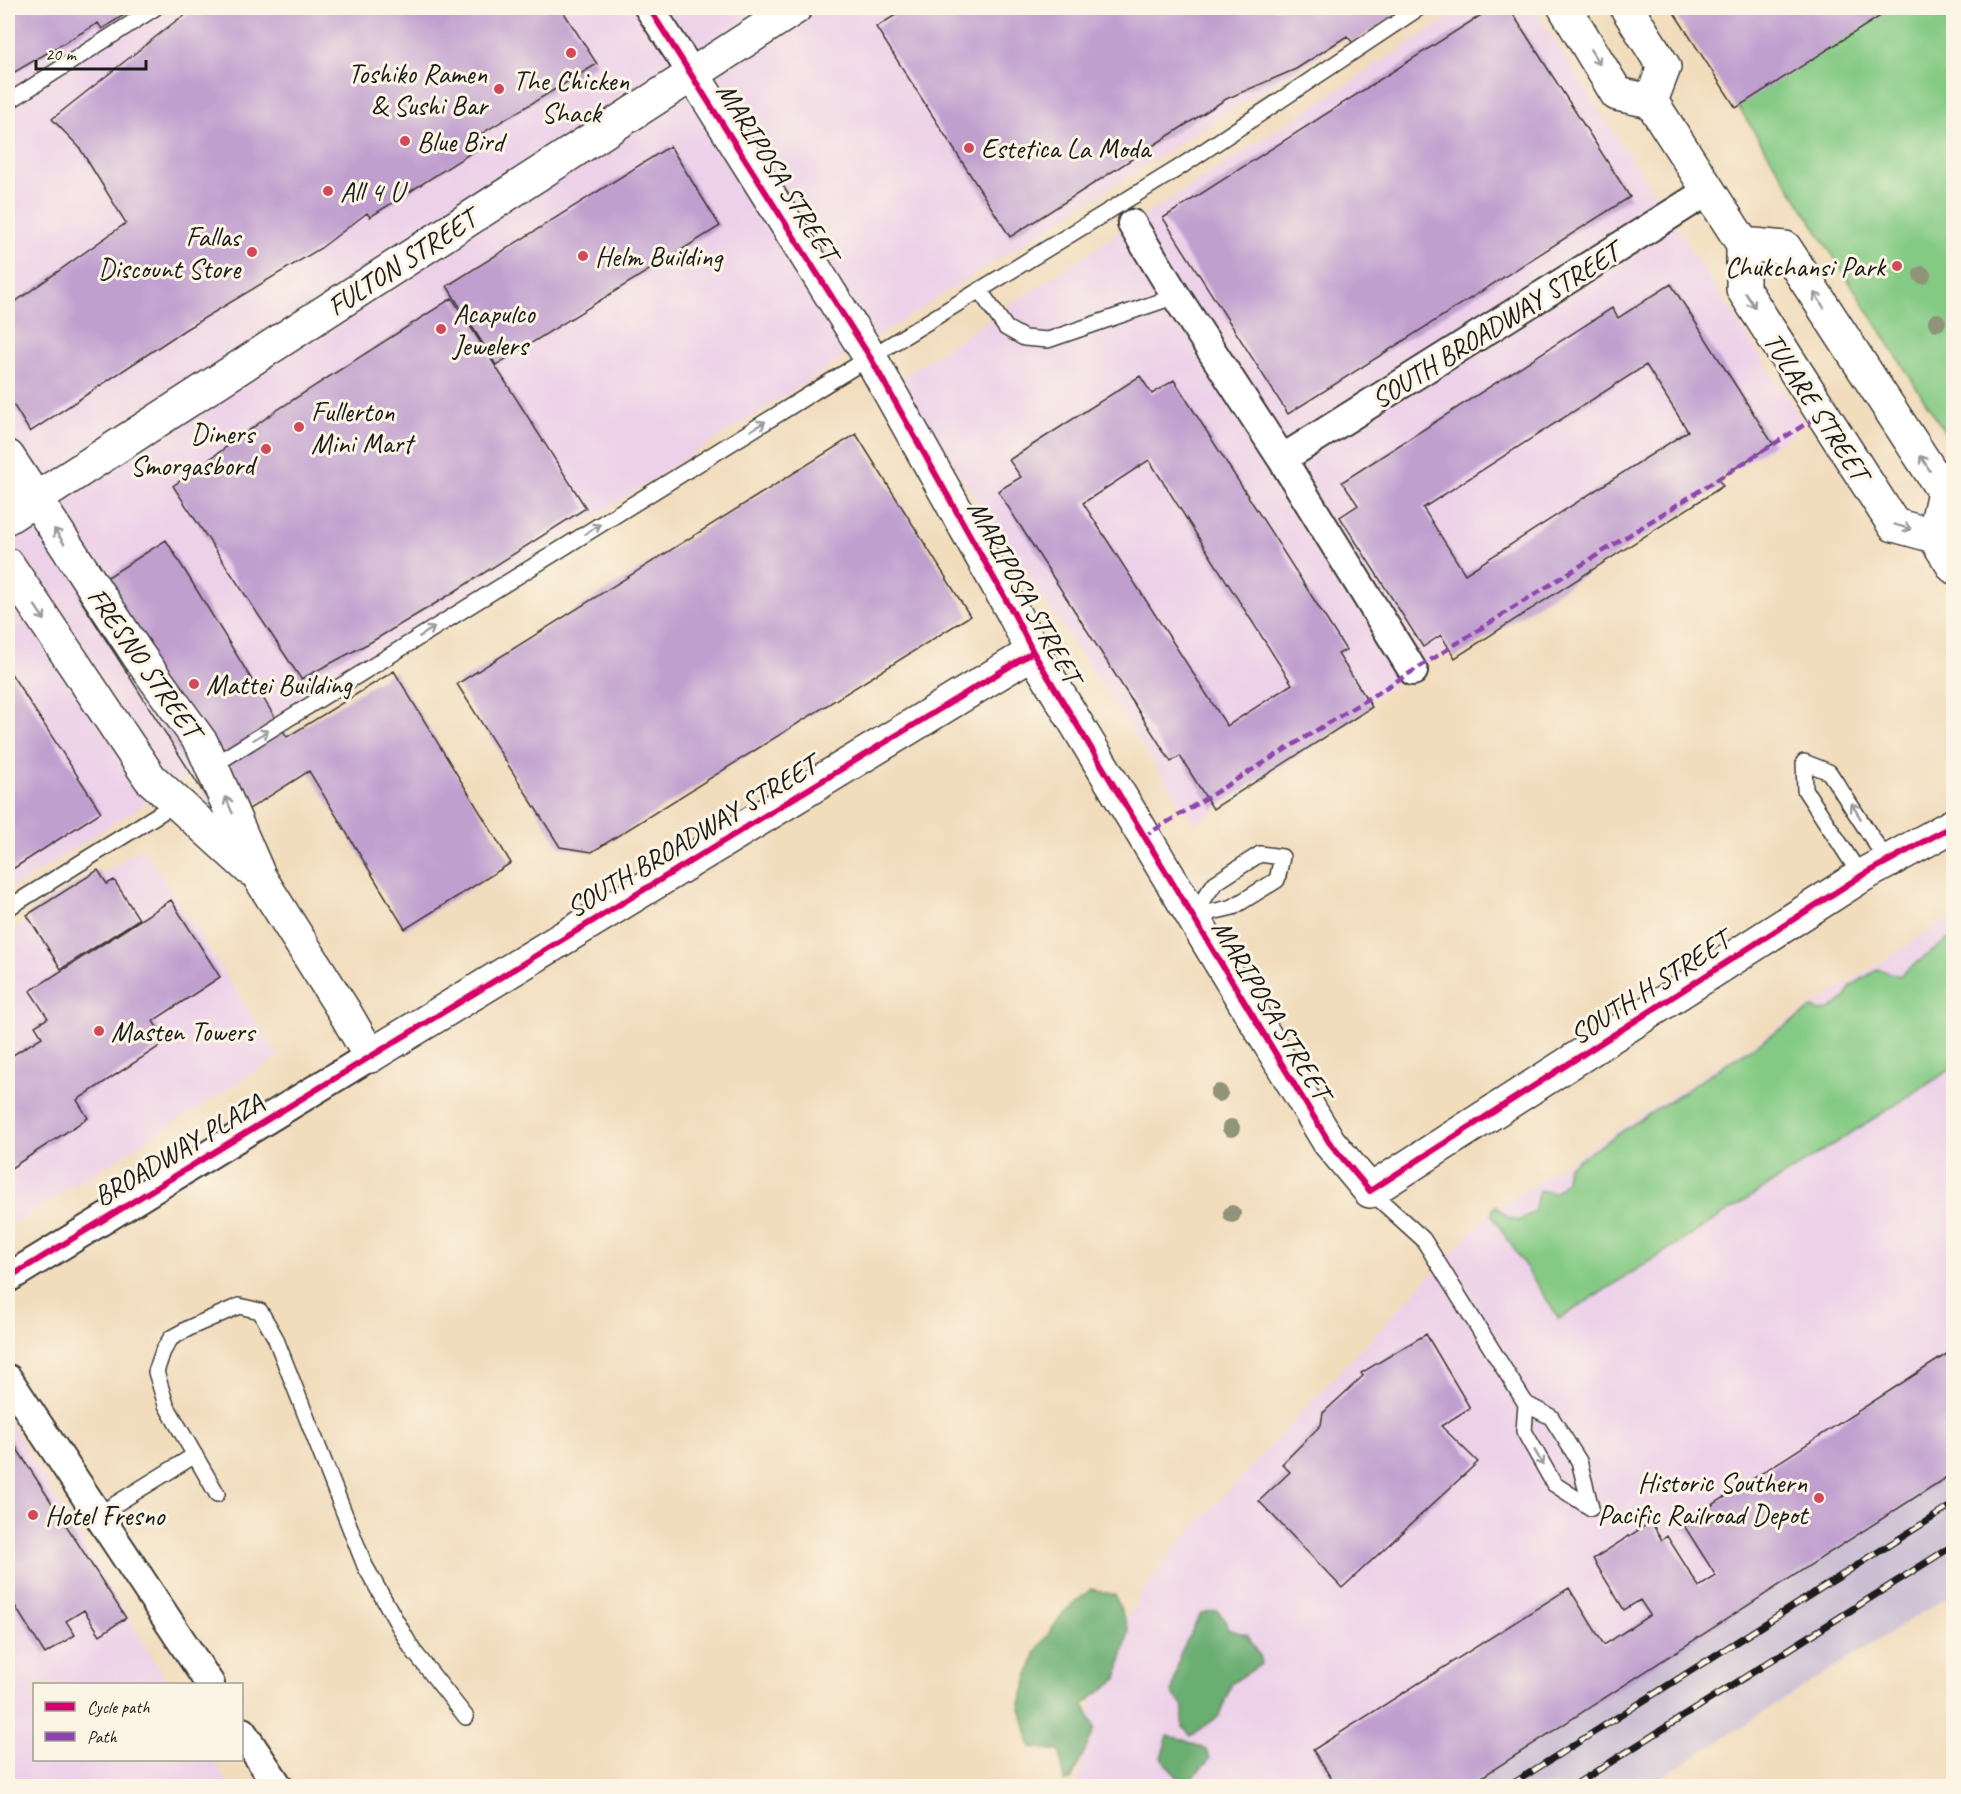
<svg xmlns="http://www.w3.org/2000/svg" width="1961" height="1794" font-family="Caveat,sans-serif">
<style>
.built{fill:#edd1e9}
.industrial{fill:#ccbfd4}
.green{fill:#84ca84;stroke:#507350;stroke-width:1.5}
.forest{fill:#6bae72;stroke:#446547;stroke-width:1.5}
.building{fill:#c09fcf;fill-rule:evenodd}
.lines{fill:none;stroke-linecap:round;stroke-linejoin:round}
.lane-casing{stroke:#3c3934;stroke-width:18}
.street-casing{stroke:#3c3934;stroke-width:32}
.secondary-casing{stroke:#3c3934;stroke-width:36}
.primary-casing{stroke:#3c3934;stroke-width:36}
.lane{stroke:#fff;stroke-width:15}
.street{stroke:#fff;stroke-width:28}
.secondary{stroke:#fff;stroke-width:33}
.primary{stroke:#fff;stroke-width:33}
.rail-casing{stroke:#1c1c1c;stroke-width:7}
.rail{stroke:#fcf5e5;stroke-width:4.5;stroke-dasharray:14;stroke-linecap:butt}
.quiet{stroke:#8e44ad;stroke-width:4.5;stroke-dasharray:9 4.5;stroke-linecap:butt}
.cycleway-casing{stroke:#fcf5e5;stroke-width:10}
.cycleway{stroke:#d6006c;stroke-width:6}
.tree{fill:#909478}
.oneway{stroke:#999}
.poi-dot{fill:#d1495b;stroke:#fcf5e5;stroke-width:2}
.labels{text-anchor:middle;stroke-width:6;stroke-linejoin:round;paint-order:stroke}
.poi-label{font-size:28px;fill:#1c1c1c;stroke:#fcf5e5;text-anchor:start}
.street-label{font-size:28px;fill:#1c1c1c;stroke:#fcf5e5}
</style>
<rect width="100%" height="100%" fill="#fcf5e5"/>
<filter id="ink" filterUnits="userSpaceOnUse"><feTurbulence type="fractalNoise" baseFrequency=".0167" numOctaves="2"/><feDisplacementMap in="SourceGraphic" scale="12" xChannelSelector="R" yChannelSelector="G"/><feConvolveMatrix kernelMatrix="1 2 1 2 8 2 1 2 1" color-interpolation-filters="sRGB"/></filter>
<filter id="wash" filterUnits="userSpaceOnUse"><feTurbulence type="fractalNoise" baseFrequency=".008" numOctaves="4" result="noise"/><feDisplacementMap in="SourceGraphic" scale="24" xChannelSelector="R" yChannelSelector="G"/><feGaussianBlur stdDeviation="1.35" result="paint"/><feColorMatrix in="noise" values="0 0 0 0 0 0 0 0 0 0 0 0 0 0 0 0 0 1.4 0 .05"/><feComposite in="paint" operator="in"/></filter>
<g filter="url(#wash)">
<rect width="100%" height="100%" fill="#f1dcbc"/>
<path class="built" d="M8 8H1392L8 891Z
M1464 8H1533L1803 422 1785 439 1413 671 1195 824 897 381 1132 224Z
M143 848 279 1057 8 1227V933Z
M1953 916V1466L1440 1786H1078L1086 1726 1095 1692 1122 1626 1140 1596 1178 1544 1490 1212Z
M8 1419 168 1684H34V1760H213L229 1786H8Z"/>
<path class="industrial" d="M1953 1466V1593L1647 1786H1440Z"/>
<path class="green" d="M1878 8H1953V445L1726 87Z
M1953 936V1068L1559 1319 1492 1215 1493 1208 1496 1206 1509 1218 1518 1221 1534 1212 1539 1190 1555 1193 1566 1181 1567 1167 1813 1008 1818 1011 1830 1010 1846 997 1851 986 1878 969 1899 976Z"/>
<path class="forest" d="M1091 1589 1115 1595 1129 1630 1117 1679 1084 1704 1095 1729 1071 1780 1064 1782 1060 1751 1031 1747 1020 1704 1036 1651 1064 1612Z
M1217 1611 1226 1620 1227 1629 1247 1635 1261 1658V1664L1232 1683 1219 1716 1191 1736 1183 1727V1707L1172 1692 1180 1654 1201 1613Z
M1168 1736 1182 1739 1207 1750 1210 1759 1191 1779 1176 1777 1161 1757Z"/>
<g id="blocks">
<path class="building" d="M8 8H135L102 29 98 23 8 76Z
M197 8H561L597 64 479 135 482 146 370 217 367 213 321 248 186 329 30 432 8 396V307L126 223 79 147 52 119 177 20Z
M907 8H1408L1353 43 1347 36 1296 69 1226 99 1010 237 876 27Z
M1492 8H1509L1630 197 1288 414 1163 218Z
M1671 8H1893L1736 108Z
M670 146 720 226 496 365 447 286Z
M1671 284 1773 444 1718 479 1723 486 1455 658 1441 635 1423 647 1340 517 1358 505 1342 482 1612 308 1618 318ZM1646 365 1688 431 1465 574 1423 508Z
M452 298 586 508 446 597 371 642 301 679 173 486 277 410Z
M1140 376 1152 394 1174 380 1346 650 1338 654 1372 707 1213 809 1180 756 1171 762 998 491 1021 477 1009 460ZM1149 460 1292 684 1227 726 1083 503Z
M856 434 970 616 592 852 560 847 457 684Z
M166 540 287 737 394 671 511 863 405 929 309 771 224 825 78 596Z
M8 669 101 812 8 872Z
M98 870 107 884 114 880 139 919 61 969 27 915Z
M171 900 220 977 153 1021 166 1042 77 1100 88 1118 8 1170V1058L42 1037 35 1026 48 1018 30 991Z
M1426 1334 1470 1408 1441 1426 1478 1462 1342 1588 1259 1501 1290 1472 1282 1464 1321 1425 1323 1413 1363 1376 1361 1373Z
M1953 1350V1473L1468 1786H1336L1313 1750 1569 1588 1604 1645 1650 1615 1640 1600 1624 1610 1593 1559 1651 1522 1662 1540 1667 1536 1699 1587 1716 1576 1683 1524Z
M8 1435 126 1618 100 1635 84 1610 66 1621 75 1635 45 1654 8 1595Z"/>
</g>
</g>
<g filter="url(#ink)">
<use href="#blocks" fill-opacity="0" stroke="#3c3934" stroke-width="1.5"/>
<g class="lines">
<defs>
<path id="lane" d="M8 102 155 8
M980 291 1006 328 1024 338 1048 340 1176 296
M212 766 828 383 1177 169 1419 8
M1260 854 1282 857 1277 880 1233 907 1191 917 1215 883Z
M1861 876 1805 790 1804 762 1829 772 1887 861
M8 908 178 802
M1370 1191 1423 1239 1526 1404 1551 1417 1579 1461 1591 1508
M1526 1404 1524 1431 1554 1484 1591 1508
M217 1494 166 1405 156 1372 163 1351 171 1338 191 1327 239 1306 260 1311 275 1337 365 1566 412 1649 466 1717
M98 1515 195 1455"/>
<path id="street" d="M649 8 692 73
M1132 224 1176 296 1282 459 1413 671
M1282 459 1708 191
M8 1278 370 1056
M8 1379 210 1684
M242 1732 278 1786"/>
<path id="secondary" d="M1565 8 1617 94 1651 101 1743 244V289L1894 525 1934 536 1954 567
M1627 8 1664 67 1651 101
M692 73 870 357 1014 614 1033 652 1329 1142 1370 1191 1861 876 1954 825
M1743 244 1785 248 1944 492 1934 536
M8 517 795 8
M370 1056 1033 652"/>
<path id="primary" d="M8 457 138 655 202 744 260 878 344 1011 370 1056
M8 565 150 778 250 869"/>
</defs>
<use href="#lane" class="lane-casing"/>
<use href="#street" class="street-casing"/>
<use href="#secondary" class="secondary-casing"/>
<use href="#primary" class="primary-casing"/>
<use href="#lane" class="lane"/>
<use href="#street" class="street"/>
<use href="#secondary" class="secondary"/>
<use href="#primary" class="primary"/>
<defs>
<path id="rail" d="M1509 1786 1954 1504
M1573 1786 1954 1545"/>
</defs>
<use href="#rail" class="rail-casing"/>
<use href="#rail" class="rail"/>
<path class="quiet" d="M1143 837 1413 671 1823 413"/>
<defs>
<path id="cycleway" d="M649 8 870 357 1014 614 1033 652 1329 1142 1370 1191 1861 876 1954 825
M8 1278 1033 652"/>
</defs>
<use href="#cycleway" class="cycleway-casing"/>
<use href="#cycleway" class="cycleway"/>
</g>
<g class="tree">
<circle cx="1922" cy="275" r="9"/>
<circle cx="1937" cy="322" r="9"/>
<circle cx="1219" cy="1093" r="9"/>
<circle cx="1231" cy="1128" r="9"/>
<circle cx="1232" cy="1214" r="9"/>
</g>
<defs><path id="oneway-shaft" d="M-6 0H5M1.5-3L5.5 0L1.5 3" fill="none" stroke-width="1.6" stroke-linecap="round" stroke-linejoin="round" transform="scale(1.5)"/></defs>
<g class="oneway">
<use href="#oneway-shaft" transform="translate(1595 57) rotate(58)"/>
<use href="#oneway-shaft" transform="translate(1750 300) rotate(57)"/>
<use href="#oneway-shaft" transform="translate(1819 300) rotate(-123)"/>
<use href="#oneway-shaft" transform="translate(758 426) rotate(-32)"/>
<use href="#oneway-shaft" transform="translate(1925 463) rotate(-123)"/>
<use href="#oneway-shaft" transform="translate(1903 527) rotate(17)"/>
<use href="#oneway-shaft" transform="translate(593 529) rotate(-32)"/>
<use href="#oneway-shaft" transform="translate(59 536) rotate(-124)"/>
<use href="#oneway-shaft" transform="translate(40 613) rotate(56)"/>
<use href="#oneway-shaft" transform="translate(427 632) rotate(-32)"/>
<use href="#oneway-shaft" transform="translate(261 735) rotate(-32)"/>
<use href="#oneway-shaft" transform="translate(229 805) rotate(-113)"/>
<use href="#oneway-shaft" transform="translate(1856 811) rotate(-122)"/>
<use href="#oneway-shaft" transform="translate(1539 1458) rotate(60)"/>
</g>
</g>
<g class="poi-dot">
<circle cx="571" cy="53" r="6"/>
<circle cx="499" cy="89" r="6"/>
<circle cx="405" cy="141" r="6"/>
<circle cx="969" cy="148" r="6"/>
<circle cx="328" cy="191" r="6"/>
<circle cx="252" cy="252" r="6"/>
<circle cx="583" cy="256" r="6"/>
<circle cx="1897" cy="266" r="6"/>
<circle cx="441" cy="329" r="6"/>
<circle cx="299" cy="427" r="6"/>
<circle cx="266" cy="449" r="6"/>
<circle cx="194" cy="684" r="6"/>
<circle cx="99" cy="1031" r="6"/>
<circle cx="1819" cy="1498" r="6"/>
<circle cx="33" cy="1515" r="6"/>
</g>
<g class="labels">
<g class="poi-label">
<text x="487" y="83" text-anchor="end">Toshiko Ramen<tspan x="487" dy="32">&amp; Sushi Bar</tspan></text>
<text x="571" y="90" text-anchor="middle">The Chicken<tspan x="571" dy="32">Shack</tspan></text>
<text x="417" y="151">Blue Bird</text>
<text x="981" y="158">Estetica La Moda</text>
<text x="340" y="201">All 4 U</text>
<text x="240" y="246" text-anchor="end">Fallas<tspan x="240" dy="32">Discount Store</tspan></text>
<text x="595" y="266">Helm Building</text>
<text x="1885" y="276" text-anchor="end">Chukchansi Park</text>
<text x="453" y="323">Acapulco<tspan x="453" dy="32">Jewelers</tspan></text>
<text x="311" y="421">Fullerton<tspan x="311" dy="32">Mini Mart</tspan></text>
<text x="254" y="443" text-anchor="end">Diners<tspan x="254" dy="32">Smorgasbord</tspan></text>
<text x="206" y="694">Mattei Building</text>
<text x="111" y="1041">Masten Towers</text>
<text x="1807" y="1492" text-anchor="end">Historic Southern<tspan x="1807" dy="32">Pacific Railroad Depot</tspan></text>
<text x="45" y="1525">Hotel Fresno</text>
</g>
<g class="street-label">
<text transform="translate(778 171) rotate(58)" y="10">MARIPOSA STREET</text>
<text transform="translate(401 262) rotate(-33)" y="10">FULTON STREET</text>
<text transform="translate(1495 325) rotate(-32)" y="10">SOUTH BROADWAY STREET</text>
<text transform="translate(1817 406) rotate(57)" y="10">TULARE STREET</text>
<text transform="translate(1025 591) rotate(61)" y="10">MARIPOSA STREET</text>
<text transform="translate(145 662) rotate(55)" y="10">FRESNO STREET</text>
<text transform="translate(691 836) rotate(-31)" y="10">SOUTH BROADWAY STREET</text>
<text transform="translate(1649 987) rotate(-33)" y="10">SOUTH H STREET</text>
<text transform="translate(1272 1009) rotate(59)" y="10">MARIPOSA STREET</text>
<text transform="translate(178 1149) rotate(-31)" y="10">BROADWAY PLAZA</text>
</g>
</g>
<rect width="1961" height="1794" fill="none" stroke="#fcf5e5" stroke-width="30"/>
<rect x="33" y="1683" width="210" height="78" fill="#fcf5e5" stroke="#a29e95" stroke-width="1.5"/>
<rect x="45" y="1702" width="30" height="9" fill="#d6006c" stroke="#a29e95" stroke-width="1.5"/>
<text x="87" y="1713" font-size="18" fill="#1c1c1c">Cycle path</text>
<rect x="45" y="1732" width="30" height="9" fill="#8e44ad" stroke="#a29e95" stroke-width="1.5"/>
<text x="87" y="1743" font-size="18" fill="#1c1c1c">Path</text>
<path d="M36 60v9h110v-9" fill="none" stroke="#1c1c1c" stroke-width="3"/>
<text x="45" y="60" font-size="18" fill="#1c1c1c" stroke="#fcf5e5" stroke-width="4.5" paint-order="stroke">20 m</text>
</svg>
